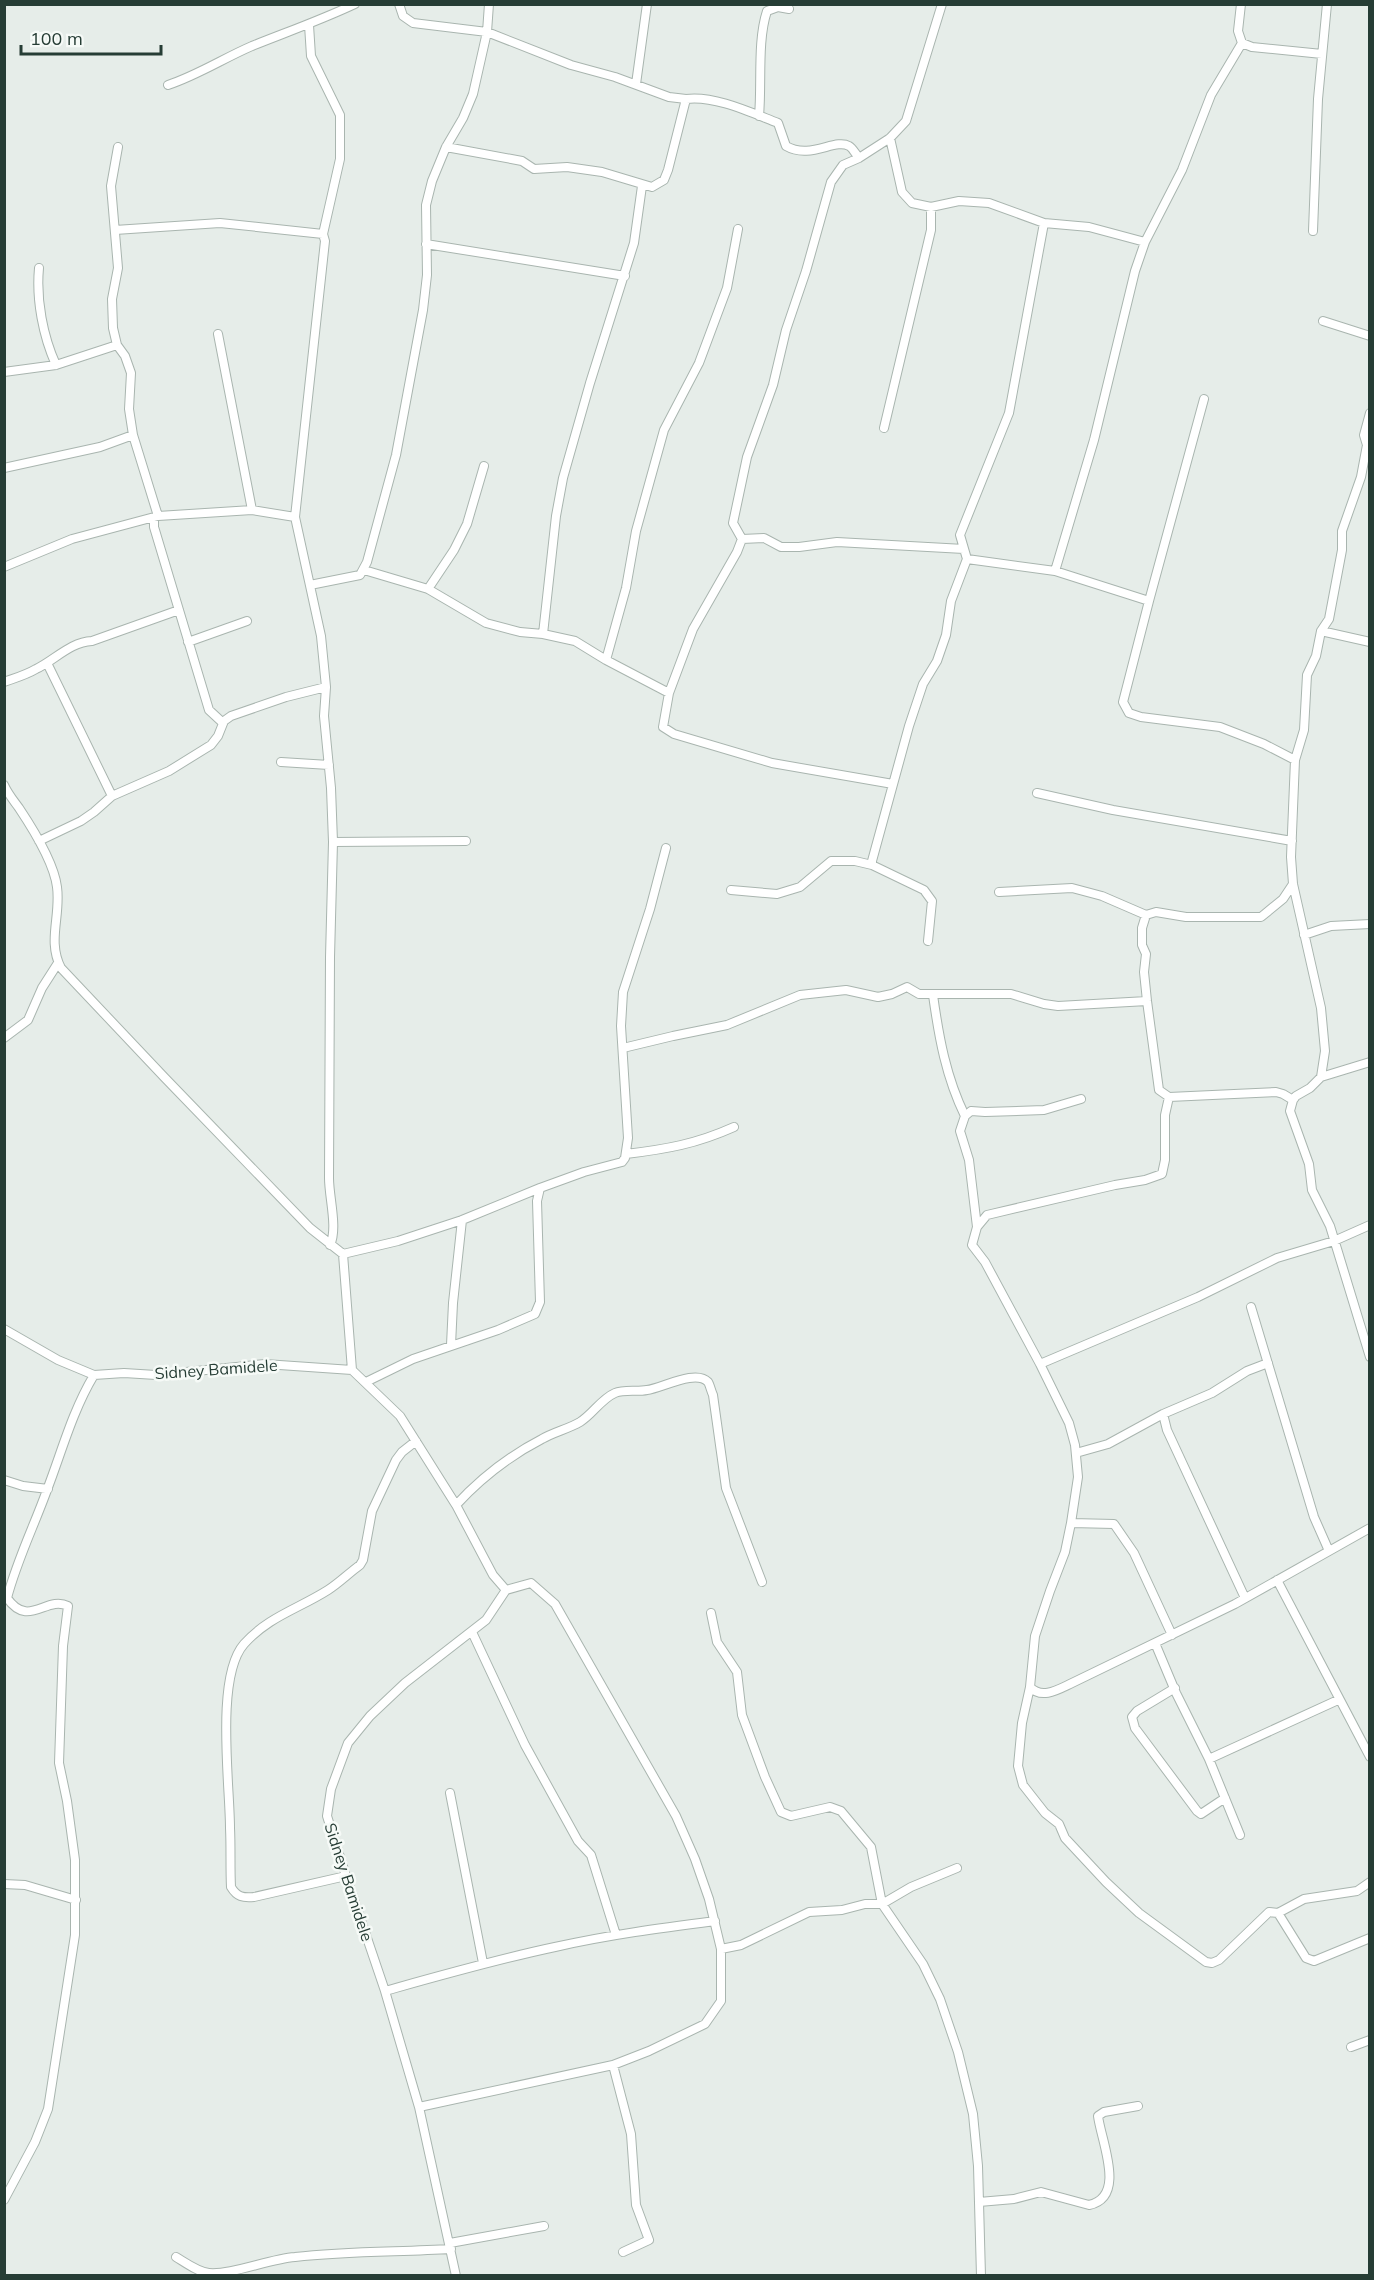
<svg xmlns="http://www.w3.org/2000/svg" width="1374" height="2280" font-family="Mulish,sans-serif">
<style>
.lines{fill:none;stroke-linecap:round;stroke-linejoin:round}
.minor-casing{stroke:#a9b5af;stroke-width:10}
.minor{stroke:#fff;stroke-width:8}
.labels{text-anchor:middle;stroke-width:5;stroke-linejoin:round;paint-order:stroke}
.street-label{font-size:16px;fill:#263d35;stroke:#f6faf7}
</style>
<rect width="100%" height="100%" fill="#e6ede9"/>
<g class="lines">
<defs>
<path id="minor" d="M399 4 403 16 413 23 487 32 571 65 615 77 669 97 686 99
M1241 4 1238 31 1242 43 1252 47 1322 54
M309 25 311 56 340 115V159L323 234
M636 84 647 4
M168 85C198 75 224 58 252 46 287 32 321 20 355 4
M759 116C762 84 757 41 767 11L778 7 789 9
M890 138 902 192 912 203 931 207 959 201 989 203 1044 223 1089 227 1145 242
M118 147 111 186 118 268 112 299 113 328 117 345 125 356 131 373 129 409 133 435 158 516
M446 147 522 161 534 169 567 167 602 172 652 187 664 180 668 170 686 99C714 95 752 113 778 123L786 146C810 160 835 138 849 146 853 148 856 155 859 158
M115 230 220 223 323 234 325 241 295 517
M1313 231 1318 99 1327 4
M426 244 625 276
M39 268C36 300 43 336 56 365
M1323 321 1370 336
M218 334 252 510
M4 372 56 365 117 345
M1370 413 1364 435 1367 445 1361 477 1342 531V550L1329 619 1321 631 1316 656 1307 675 1304 730 1295 760 1291 857 1293 884 1321 1008 1325 1051 1321 1077 1310 1088 1296 1096 1293 1100 1290 1111 1309 1164 1312 1190 1330 1226 1370 1357
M884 428 931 230V207
M4 468 100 447 133 435
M154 518V527L209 710 223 723
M742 539 764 538 781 547H799L837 542 964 549
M967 559 1055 571 1149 601 1204 399
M4 567 72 539 158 516 252 510 295 517 321 636 326 687 324 716 331 788 333 842 330 957 329 1178C329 1198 338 1228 330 1245
M364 570 428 589 486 623 520 632 543 634 575 641 606 660 669 693
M1055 571 1094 440 1135 271 1145 242 1182 170 1211 95 1242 43
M310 585 360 575 367 562 396 455 423 310 427 275 426 205 432 181 446 147 463 118 473 94 487 32 489 4
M428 589 454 550 467 524 484 466
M1149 601 1123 702 1129 713 1141 717 1220 727 1264 744 1295 760
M1321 631 1370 642
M543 634 556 516 563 478 590 383 634 243 642 186
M188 642 247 621
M606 660 626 588 636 531 664 430 699 363 727 288 738 229
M47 663 112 796
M4 682C15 678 26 675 36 669 55 660 70 642 92 641L179 610
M281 762 329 765
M893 784 772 763 674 734 663 727 669 693 693 629 737 552 742 539 733 523 747 457 773 385 786 330 806 271 831 182 843 165 859 158 890 138 906 121 942 4
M4 785C8 794 14 801 19 808 33 829 54 863 57 887 61 916 47 941 61 968L165 1078 310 1228 343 1254 398 1241 462 1220 540 1188 584 1172 622 1162 625 1158 628 1138 621 1026 623 992 650 909 666 848
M1037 793 1113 810 1292 841
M39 841 81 821 94 812 112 796 169 771 211 745 218 736 224 721 231 716 286 697 326 687
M333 842 466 841
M731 890 777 894 800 887 831 861H855L872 865
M999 892 1072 888 1102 896 1146 915
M1304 935 1331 926 1370 924
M928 941 932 901 924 890 872 865V861L909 726 923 684 937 661 946 635 951 601 967 559 960 535 1009 413 1044 223
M933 995C939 1038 946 1077 965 1116
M4 1038 28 1020 42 988 58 963
M623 1048 673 1036 727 1025 800 995 846 990 878 997 892 994 907 987 919 994H1011L1044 1004 1058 1006 1147 1001
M1321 1077 1370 1062
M1169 1097 1165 1115V1160L1162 1174 1145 1180 1115 1185 987 1215 977 1227 972 1245 985 1262 1040 1364 1069 1423 1075 1445 1078 1477 1071 1523 1065 1552 1050 1591 1035 1636 1030 1687C1042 1700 1059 1689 1072 1683L1235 1604 1370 1528
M1293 1100 1283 1094 1276 1092 1169 1097 1159 1090 1147 1001 1144 972 1146 954 1142 945V928L1146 915 1156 912 1186 917H1261L1283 899 1293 884
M626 1154C667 1149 696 1144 734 1127
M977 1227 969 1160 960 1131 965 1116 971 1111 985 1112 1044 1110 1081 1099
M343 1254 352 1370
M1251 1307 1314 1517 1329 1551
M4 1329 58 1360 94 1375
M451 1345 453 1303 462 1220
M1040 1364 1198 1297 1277 1258 1334 1241 1370 1225
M366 1382 413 1359 498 1330 535 1314 540 1302 537 1201 540 1188
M1163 1414 1212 1393 1247 1371 1268 1363
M1076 1453 1108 1444 1163 1414 1167 1430 1245 1598
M4 1480 23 1486 48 1489
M456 1505C481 1478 509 1456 542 1439 554 1432 568 1429 580 1422 593 1414 601 1399 615 1393 624 1389 637 1392 647 1390 662 1388 696 1369 708 1382 710 1385 711 1391 713 1395L726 1488 762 1582
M1071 1523 1114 1524 1134 1553 1172 1635
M1277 1580 1370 1757
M711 1613 717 1642 737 1672 742 1715 765 1777 781 1812 791 1816 830 1807 841 1811 871 1847 882 1904 911 1887 957 1868
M472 1632 525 1745 578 1841 591 1855 616 1935
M1155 1643 1176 1693 1209 1759 1240 1835
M1030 1687 1022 1723 1018 1766 1023 1785 1045 1813 1059 1824 1065 1838 1106 1882 1139 1913 1206 1962 1212 1963 1219 1960 1269 1912 1278 1913 1304 1899 1357 1891 1370 1882
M1175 1688 1137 1711 1132 1717 1135 1728 1197 1811 1201 1814 1225 1798
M1209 1759 1338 1700
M450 1793 483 1963
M346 1876 254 1897C243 1898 237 1897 231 1887 230 1867 231 1848 230 1828 230 1785 215 1677 244 1644 268 1617 298 1609 328 1590 339 1583 349 1573 360 1565L363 1560 372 1511 396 1460 402 1452 416 1441
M4 1884 25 1885 76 1900
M1278 1913 1306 1958 1314 1961 1370 1938
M721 1949 741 1945 809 1912 842 1910 865 1904H882L923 1964 940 1999 958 2052 973 2114 978 2166 981 2276
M385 1991C442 1975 498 1959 555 1947 608 1935 661 1928 715 1921
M1351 2047 1370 2040
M613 2065 631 2134 636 2205 649 2240 623 2252
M419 2107 613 2065 649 2051 705 2024 721 2001V1949L709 1899 695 1859 676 1816 555 1604 531 1583 506 1590
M4 2200 35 2142 48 2109 75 1935V1860L67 1801 59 1763 63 1646 68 1606C46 1595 29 1629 7 1598 17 1560 34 1526 47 1490 62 1451 72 1412 94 1375L124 1373 156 1375 265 1364 352 1370 400 1416 456 1505 493 1575 506 1590 486 1620 405 1683 370 1716 348 1743 331 1789 327 1816 346 1876 385 1991 419 2107 456 2276
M979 2202 1014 2199 1041 2192 1089 2205C1127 2197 1101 2141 1098 2116L1104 2112 1138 2106
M450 2243 544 2226
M176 2257C186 2263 198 2272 209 2273 231 2275 269 2259 295 2257 346 2251 399 2252 451 2249"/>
</defs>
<use href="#minor" class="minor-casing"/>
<use href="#minor" class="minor"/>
</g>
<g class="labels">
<g class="street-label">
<text transform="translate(216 1369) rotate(-4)" y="6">Sidney Bamidele</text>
<text transform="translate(349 1882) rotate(72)" y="6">Sidney Bamidele</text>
</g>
</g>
<rect width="1374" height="2280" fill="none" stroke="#263d35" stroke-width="12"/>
<path d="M21 45v9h140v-9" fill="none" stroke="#263d35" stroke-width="3"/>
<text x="30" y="45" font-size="18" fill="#263d35" stroke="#f6faf7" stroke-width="4.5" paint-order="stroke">100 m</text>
</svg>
